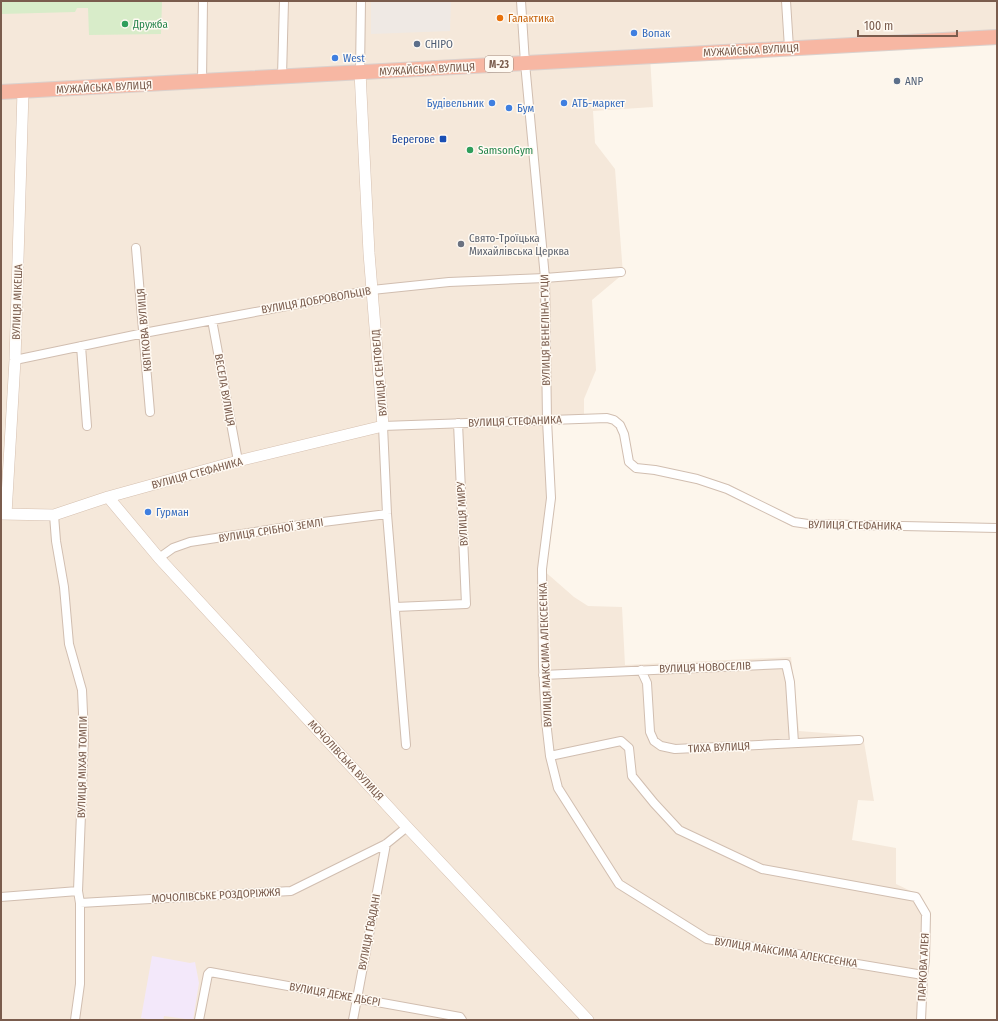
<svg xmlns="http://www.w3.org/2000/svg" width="998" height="1021" font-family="'Fira Sans Condensed',sans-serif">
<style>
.residential{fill:#f5e8da}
.industrial{fill:#efe9e4}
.education{fill:#f3e8fa}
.green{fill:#d8ecc9}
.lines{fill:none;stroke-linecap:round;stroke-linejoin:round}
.street-casing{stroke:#d1beb0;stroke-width:10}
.secondary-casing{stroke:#d6c0b0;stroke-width:12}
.highway-casing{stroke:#dad1cd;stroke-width:16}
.street{stroke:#fff;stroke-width:8}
.secondary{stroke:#fff;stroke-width:11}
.highway{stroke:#f7b7a3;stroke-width:14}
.food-dot{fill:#e8710a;stroke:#fffaf3;stroke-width:1.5}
.leisure-dot{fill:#2e9e5b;stroke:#fffaf3;stroke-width:1.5}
.shop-dot{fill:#3f7fe0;stroke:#fffaf3;stroke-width:1.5}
.service-dot{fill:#5c6f8a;stroke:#fffaf3;stroke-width:1.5}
.transit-dot{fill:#1a4fb4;stroke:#fffaf3;stroke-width:1.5}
.worship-dot{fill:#6b7280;stroke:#fffaf3;stroke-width:1.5}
.labels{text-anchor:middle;stroke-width:3;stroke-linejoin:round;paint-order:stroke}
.shield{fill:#fffaf3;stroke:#a28b7f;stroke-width:1}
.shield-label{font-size:10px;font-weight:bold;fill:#7a5c4d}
.food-label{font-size:11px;fill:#c56008;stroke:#fffaf3;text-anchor:start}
.leisure-label{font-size:11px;fill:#27864d;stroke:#fffaf3;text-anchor:start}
.shop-label{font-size:11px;fill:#366cbe;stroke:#fffaf3;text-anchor:start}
.service-label{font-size:11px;fill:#4e5e75;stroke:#fffaf3;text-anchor:start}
.street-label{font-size:11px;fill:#7a5c4d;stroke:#fffaf3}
.transit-label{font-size:11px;fill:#164399;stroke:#fffaf3;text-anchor:end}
.worship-label{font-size:11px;fill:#5b616d;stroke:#fffaf3;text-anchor:start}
</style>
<rect width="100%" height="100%" fill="#fdf6ec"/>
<path class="residential" d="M1 1H997V35L650 56 653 107 593 111 595 143 615 169 623 274 592 300 596 370 584 399V419L548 420 551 498 542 569 574 597 588 606 622 607 625 665 791 657 799 731 863 736 874 801 858 800 852 840 896 848V884L917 894 929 912 926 1020H1Z"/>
<path class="industrial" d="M371 1H451L450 31 371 34Z"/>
<path class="education" d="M152 956 190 963 195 962 199 983 193 1020 164 1016 163 1020H153L141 1018Z"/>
<path class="green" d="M1 1H162L161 34 89 35 88 8H77L75 12 1 14Z"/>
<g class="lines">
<defs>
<path id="street" d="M521 1 525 63 545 278 547 420 551 498 542 569 543 666 546 721 550 756 558 788 619 884 707 939 923 975
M786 1 789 48
M360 72 361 1
M282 76 284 1
M202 82 203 1
M136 248 150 412
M212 320 238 461
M81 346 87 426
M15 360 144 333 372 290 449 282 545 278 621 272
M54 515 56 541 64 587 69 644 82 690 84 736 78 891 80 903V984L75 1020
M159 558 173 548 190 542 307 524 387 514
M395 607 466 604 458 423
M641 670 647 683 650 732 654 741 661 746 675 749 859 740
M543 675 786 664 790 682 794 743
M406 745 387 514 383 426 607 418 614 420 620 425 624 434 629 462 636 468 655 470 697 479 727 489 794 522 808 524 997 528
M550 756 621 741 629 748 632 776 654 803 679 830 762 869 916 897 926 914 925 960 923 975 921 1020
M1 897 78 891
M80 903 291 891 386 844 407 827
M199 1020 208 974 210 972 460 1017 462 1020
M353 1020 386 844"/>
<path id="secondary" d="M108 497 159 558 407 827 588 1020
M1 514 54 515 108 497 238 461 383 426 369 253 360 72
M6 514 15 360 23 91"/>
<path id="highway" d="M1 92 997 37"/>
</defs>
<use href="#street" class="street-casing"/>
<use href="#secondary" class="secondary-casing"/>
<use href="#highway" class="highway-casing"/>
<use href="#street" class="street"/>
<use href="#secondary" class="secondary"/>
<use href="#highway" class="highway"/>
</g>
<circle class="food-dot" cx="500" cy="18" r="4"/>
<g class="leisure-dot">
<circle cx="125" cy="24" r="4"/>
<circle cx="470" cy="150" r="4"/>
</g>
<g class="shop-dot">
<circle cx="634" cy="33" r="4"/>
<circle cx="335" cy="58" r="4"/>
<circle cx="492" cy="103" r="4"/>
<circle cx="564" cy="103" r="4"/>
<circle cx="509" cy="108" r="4"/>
<circle cx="148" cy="512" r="4"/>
</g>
<g class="service-dot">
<circle cx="417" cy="44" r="4"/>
<circle cx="897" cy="81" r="4"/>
</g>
<rect class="transit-dot" x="439" y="135" width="8" height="8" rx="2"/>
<circle class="worship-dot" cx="461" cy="244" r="4"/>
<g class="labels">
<rect class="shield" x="485" y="56" width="28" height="16" rx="3"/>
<g class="shield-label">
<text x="499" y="68">М-23</text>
</g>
<g class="food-label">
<text x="508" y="22">Галактика</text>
</g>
<g class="leisure-label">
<text x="133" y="28">Дружба</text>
<text x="478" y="154">SamsonGym</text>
</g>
<g class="shop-label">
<text x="642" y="37">Вопак</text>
<text x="343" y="62">West</text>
<text x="484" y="107" text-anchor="end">Будівельник</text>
<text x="572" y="107">АТБ-маркет</text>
<text x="517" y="112">Бум</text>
<text x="156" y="516">Гурман</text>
</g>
<g class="service-label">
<text x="425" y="48">CHIPO</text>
<text x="905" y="85">ANP</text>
</g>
<g class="street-label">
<text transform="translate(751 50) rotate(-3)" y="4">МУЖАЙСЬКА ВУЛИЦЯ</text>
<text transform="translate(427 69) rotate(-3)" y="4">МУЖАЙСЬКА ВУЛИЦЯ</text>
<text transform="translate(104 87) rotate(-3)" y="4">МУЖАЙСЬКА ВУЛИЦЯ</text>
<text transform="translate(316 300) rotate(-10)" y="4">ВУЛИЦЯ ДОБРОВОЛЬЦІВ</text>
<text transform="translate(17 302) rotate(-88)" y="4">ВУЛИЦЯ МІКЕША</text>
<text transform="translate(144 330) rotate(-95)" y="4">КВІТКОВА ВУЛИЦЯ</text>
<text transform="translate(545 330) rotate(-91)" y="4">ВУЛИЦЯ ВЕНЕЛІНА-ГУЦИ</text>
<text transform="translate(379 373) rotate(-95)" y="4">ВУЛИЦЯ СЕНТФЕЛД</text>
<text transform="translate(225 390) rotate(80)" y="4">ВЕСЕЛА ВУЛИЦЯ</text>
<text transform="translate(515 421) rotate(-2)" y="4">ВУЛИЦЯ СТЕФАНИКА</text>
<text transform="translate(197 473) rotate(-15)" y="4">ВУЛИЦЯ СТЕФАНИКА</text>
<text transform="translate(462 514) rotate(-93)" y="4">ВУЛИЦЯ МИРУ</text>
<text transform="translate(855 525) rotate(1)" y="4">ВУЛИЦЯ СТЕФАНИКА</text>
<text transform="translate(271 530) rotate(-9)" y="4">ВУЛИЦЯ СРІБНОЇ ЗЕМЛІ</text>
<text transform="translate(545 655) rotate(-92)" y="4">ВУЛИЦЯ МАКСИМА АЛЕКСЕЄНКА</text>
<text transform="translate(705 667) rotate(-2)" y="4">ВУЛИЦЯ НОВОСЕЛІВ</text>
<text transform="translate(719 747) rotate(-3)" y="4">ТИХА ВУЛИЦЯ</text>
<text transform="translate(346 760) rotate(47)" y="4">МОЧОЛІВСЬКА ВУЛИЦЯ</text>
<text transform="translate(82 767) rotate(-89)" y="4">ВУЛИЦЯ МІХАЯ ТОМПИ</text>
<text transform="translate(216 895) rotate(-3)" y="4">МОЧОЛІВСЬКЕ РОЗДОРІЖЖЯ</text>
<text transform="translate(369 932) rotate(-79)" y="4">ВУЛИЦЯ ҐВАДАНІ</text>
<text transform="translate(786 952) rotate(9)" y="4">ВУЛИЦЯ МАКСИМА АЛЕКСЕЄНКА</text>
<text transform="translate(923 967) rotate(-87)" y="4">ПАРКОВА АЛЕЯ</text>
<text transform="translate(335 994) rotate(10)" y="4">ВУЛИЦЯ ДЕЖЕ ДЬЄРІ</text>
</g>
<g class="transit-label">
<text x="435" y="143">Берегове</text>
</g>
<g class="worship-label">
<text x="469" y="242">Свято-Троїцька<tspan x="469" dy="13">Михайлівська Церква</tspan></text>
</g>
</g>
<rect width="998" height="1021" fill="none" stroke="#7a5c4d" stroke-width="4"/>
<path d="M858 30v6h99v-6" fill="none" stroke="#7a5c4d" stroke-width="2"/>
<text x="864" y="30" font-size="12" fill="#7a5c4d" stroke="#fffaf3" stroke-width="3" paint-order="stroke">100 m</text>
</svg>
